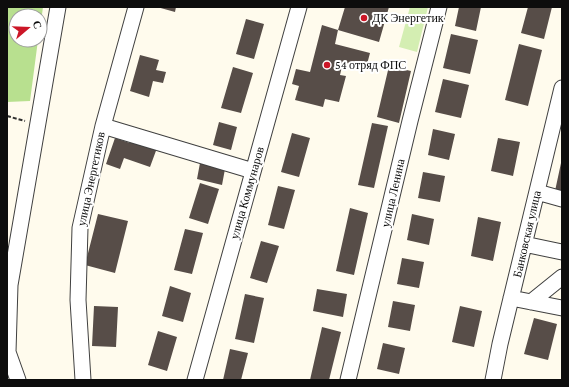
<svg xmlns="http://www.w3.org/2000/svg" width="569" height="387" font-family="'Crimson Pro',serif">
<style>
.green{fill:#d4eeb2}
.forest{fill:#b8e08f}
.building{fill:#574d48}
.lines{fill:none;stroke-linecap:round;stroke-linejoin:round}
.minor-casing{stroke:#404040;stroke-width:17}
.path{stroke:#2f2f2f;stroke-width:2;stroke-dasharray:4 2;stroke-linecap:butt}
.minor{stroke:#fff;stroke-width:15}
.poi-dot{fill:#cc1627;stroke:#fff;stroke-width:1.5}
.labels{text-anchor:middle;stroke-width:4;stroke-linejoin:round;paint-order:stroke}
.poi-label{font-size:12px;fill:#0d0d0d;stroke:#fff;text-anchor:start}
.street-label{font-size:12px;fill:#0d0d0d;stroke:#fff}
</style>
<rect width="100%" height="100%" fill="#fffbed"/>
<path class="green" d="M410 7H428L417 52 399 47Z"/>
<path class="forest" d="M7 7H43L40 29V16H16V40H38L30 101 7 102Z"/>
<path class="building" d="M157 7H176L175 12Z
M345 7H389L379 42 338 30Z
M459 7H481L476 31 455 26Z
M528 7H552L544 39 521 33Z
M246 19 264 24 254 59 236 54Z
M322 25 338 30 335 44 370 53 366 68 343 62 340 75 346 76 339 102 325 99 323 107 295 100 299 86 292 84 296 69 310 72Z
M451 34 478 40 470 74 443 68Z
M519 44 542 50 528 106 505 100Z
M140 55 159 60 156 70 166 72 163 83 153 81 149 97 130 91Z
M389 66 411 71 399 123 377 117Z
M233 67 253 73 241 113 221 108Z
M443 79 469 85 461 118 435 112Z
M219 122 237 127 231 150 213 145Z
M372 123 388 126 374 188 358 185Z
M433 129 455 134 449 160 428 155Z
M292 133 310 138 299 177 281 172Z
M115 138 130 143 131 139 157 148 150 167 124 158 120 169 106 164Z
M498 138 520 142 513 176 491 171Z
M200 163 225 169 222 185 197 179Z
M561 163H562V193L555 191Z
M423 172 445 176 440 202 418 198Z
M200 183 219 189 208 224 189 218Z
M278 186 295 190 284 229 268 225Z
M350 208 368 213 354 275 336 271Z
M98 214 128 221 115 273 85 265Z
M412 214 434 219 429 245 407 240Z
M478 217 501 222 493 261 471 256Z
M185 229 203 233 192 274 174 270Z
M261 241 279 246 267 283 250 278Z
M402 258 424 262 419 288 397 284Z
M170 286 191 293 183 322 162 316Z
M317 289 347 294 343 317 313 311Z
M245 294 264 298 254 343 235 339Z
M393 301 415 305 410 331 388 327Z
M94 306 118 307 116 347 92 346Z
M460 306 482 311 474 347 452 342Z
M534 318 557 324 548 360 524 354Z
M322 327 341 332 329 380H310Z
M158 331 177 337 167 371 148 365Z
M383 343 405 348 399 374 377 369Z
M230 349 248 353 241 380H223Z"/>
<g class="lines">
<defs>
<path id="minor" d="M103 126 253 171
M537 192 562 199
M524 244 562 252
M511 298 562 308
M531 302 562 277
M18 380 8 352 10 285 58 7
M83 380 78 300 80 228 103 126 136 7
M195 380 299 7
M348 380 410 121 439 7
M493 380 500 344 562 88"/>
</defs>
<use href="#minor" class="minor-casing"/>
<path class="path" d="M7 116 25 121"/>
<use href="#minor" class="minor"/>
</g>
<g class="poi-dot">
<circle cx="364" cy="18" r="4"/>
<circle cx="327" cy="65" r="4"/>
</g>
<g class="labels">
<g class="poi-label">
<text x="372" y="22">ДК Энергетик</text>
<text x="335" y="69">54 отряд ФПС</text>
</g>
<g class="street-label">
<text transform="translate(91 179) rotate(-78)" y="4">улица Энергетиков</text>
<text transform="translate(247 193) rotate(-74)" y="4">улица Коммунаров</text>
<text transform="translate(393 193) rotate(-77)" y="4">улица Ленина</text>
<text transform="translate(527 234) rotate(-77)" y="4">Банковская улица</text>
</g>
</g>
<rect width="569" height="387" fill="none" stroke="#0d0d0d" stroke-width="16"/>
<g transform="translate(28 28) rotate(71)"><circle r="19" fill="#ffffff" stroke="#9e9e9e"/>
<path d="M0-3L7 15L0 10L-7 15Z" fill="#cc1627"/>
<text y="-6" font-size="11" font-weight="bold" text-anchor="middle" fill="#0d0d0d">С</text>
</g>
</svg>
